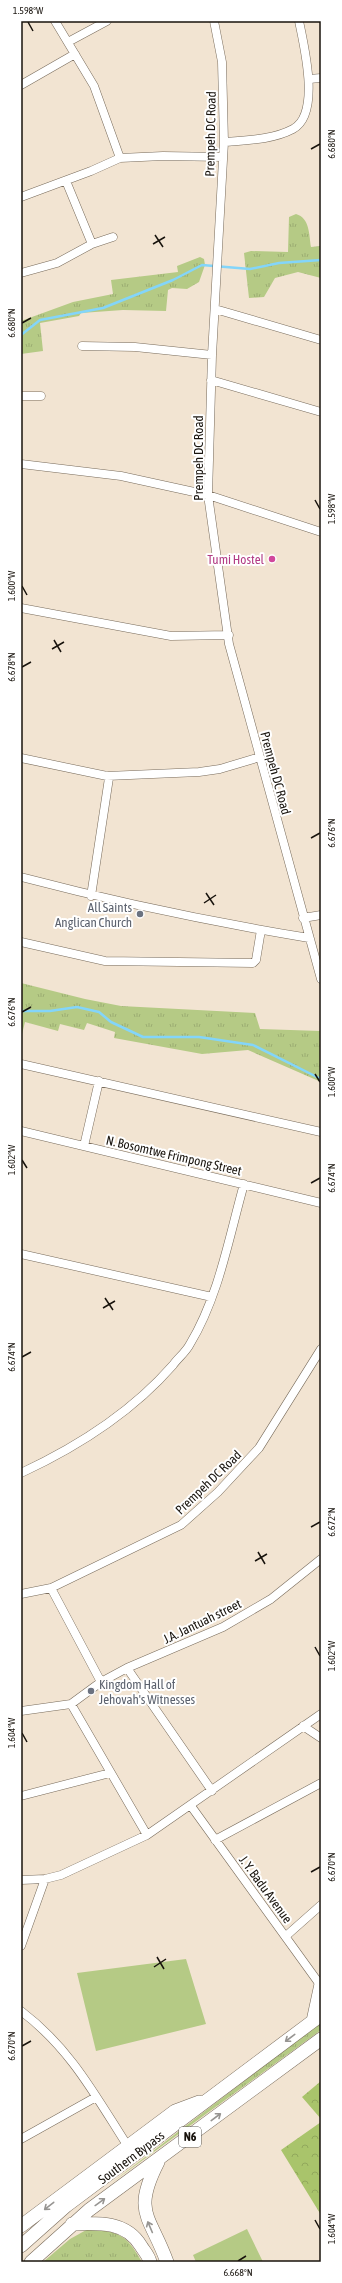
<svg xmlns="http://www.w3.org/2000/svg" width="342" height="2283" font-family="'Asap Condensed',sans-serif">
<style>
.grass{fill:url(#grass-tufts)}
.forest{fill:url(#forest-crowns)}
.garden{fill:#b5ca85}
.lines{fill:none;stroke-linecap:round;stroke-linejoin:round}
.stream{stroke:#83d5fa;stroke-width:2.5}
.minor-casing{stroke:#786b5b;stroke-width:9}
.trunk-casing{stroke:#786b5b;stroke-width:14}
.minor{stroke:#fff;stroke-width:8}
.trunk{stroke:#fff;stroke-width:13}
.oneway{stroke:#979592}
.ticks{fill:none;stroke:#18130d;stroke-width:1.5}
.hotel-dot{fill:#d1479c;stroke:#fff;stroke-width:1.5}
.worship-dot{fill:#6b7280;stroke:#fff;stroke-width:1.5}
.labels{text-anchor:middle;stroke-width:4;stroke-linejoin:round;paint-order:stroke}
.shield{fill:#fff;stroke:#5d5a56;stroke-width:1}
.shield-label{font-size:12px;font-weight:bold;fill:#18130d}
.street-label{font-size:13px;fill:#18130d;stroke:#fff}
.hotel-label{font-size:13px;fill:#b23c85;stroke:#fff;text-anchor:end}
.worship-label{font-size:13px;fill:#5b616d;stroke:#fff;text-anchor:end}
.neatline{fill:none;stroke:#18130d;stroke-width:1.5}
.ticks-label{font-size:10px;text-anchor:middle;fill:#18130d}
</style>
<defs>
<pattern id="grass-tufts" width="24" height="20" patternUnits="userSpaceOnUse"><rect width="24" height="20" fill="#b5ca85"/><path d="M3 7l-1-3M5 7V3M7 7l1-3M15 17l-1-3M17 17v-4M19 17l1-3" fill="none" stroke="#9bad72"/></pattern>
<pattern id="forest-crowns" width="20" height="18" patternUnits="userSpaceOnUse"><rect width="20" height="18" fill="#a9c46b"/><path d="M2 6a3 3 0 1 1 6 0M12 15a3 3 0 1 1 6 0" fill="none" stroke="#91a85c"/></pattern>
</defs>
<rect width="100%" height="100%" fill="#f2e4d2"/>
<path class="grass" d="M296 214C310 218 309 235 311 247L321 246V278L298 272 275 278 264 297 249 298 244 253 251 251 288 252 289 217Z
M200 257 204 259 205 265 199 282 187 289 172 288 168 290 166 311 123 310 81 313 79 316 40 323 43 351 21 354V321L73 302 113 294 111 280 178 272 177 266Z
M21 983 85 999 121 1006 255 1013 260 1029 321 1031V1082L248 1050 202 1054 114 1038 115 1032 87 1023 84 1030 60 1024 58 1031 25 1022 21 1038Z
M321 2022V2030L110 2184Z
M88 2229C120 2232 126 2234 142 2262H43L70 2239Z"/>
<path class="forest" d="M321 2081V2119L302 2097Z
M321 2122V2215L281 2150Z"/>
<path class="garden" d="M186 1959 206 2024 96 2051 77 1973Z
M247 2229 263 2262H196L193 2255Z"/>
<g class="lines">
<path class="stream" d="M21 335 40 320 103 308 173 280 202 265 250 269 279 263 321 260
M21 1011H50L77 1007 99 1012 111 1022 143 1037H199L253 1045 321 1079"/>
<defs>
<path id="minor" d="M55 21 94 86 120 158
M214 21 222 62 224 142 212 355 208 495 229 644 321 979
M68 42 107 21
M309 79 321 78
M21 85 75 54
M224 142C247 140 272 140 293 129 321 114 304 46 299 21
M66 181 92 244
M21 197 91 171 120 158 163 156 223 157
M21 273 57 263 92 244 113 237
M215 309 321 340
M82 346 135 347 212 355
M211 380 321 412
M21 396H41
M21 464 121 476 208 495 321 532
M21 608 171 636 229 635
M21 758 107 776 199 772 220 769 260 757
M21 877C116 902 212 922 309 938
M91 896 109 778 107 776
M303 918 321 915
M21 942 105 961 253 963 256 960 261 930
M21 1064 321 1132
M21 1131 321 1203
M84 1146 99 1081
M21 1254 212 1297
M21 1473C77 1447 132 1412 173 1365 178 1358 186 1352 190 1344 219 1296 229 1237 244 1184
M51 1588 101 1682
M21 1594 51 1588 181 1525 218 1492 259 1448 321 1349
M127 1668 212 1791
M71 1704 147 1835
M21 1711 71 1704 101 1682 127 1668 223 1627 271 1599 321 1559
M303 1726 321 1738
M21 1796 110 1773
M191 1806 321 1986
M215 1840 321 1783
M21 1880 45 1879 61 1875 147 1835 321 1714
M286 1936 321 1905
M21 1946 45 1879
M21 2011C70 2048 95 2095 127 2145
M21 2139 96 2097"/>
<path id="trunk" d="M313 2021 321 1984
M158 2162C132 2213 150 2215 167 2262
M72 2224C99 2223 126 2221 141 2246 144 2251 149 2256 150 2262
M21 2226 175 2111 199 2102
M21 2246 66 2206 321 2015
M31 2262 89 2210 321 2039"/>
</defs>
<use href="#minor" class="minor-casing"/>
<use href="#trunk" class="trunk-casing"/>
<use href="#minor" class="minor"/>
<use href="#trunk" class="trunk"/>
</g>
<defs><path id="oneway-shaft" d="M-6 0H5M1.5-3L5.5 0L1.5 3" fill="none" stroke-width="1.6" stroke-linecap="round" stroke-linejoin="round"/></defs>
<g class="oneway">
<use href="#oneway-shaft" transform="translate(290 2038) rotate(143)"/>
<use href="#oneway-shaft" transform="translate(216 2117) rotate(-37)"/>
<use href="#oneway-shaft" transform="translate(100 2202) rotate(-36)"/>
<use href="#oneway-shaft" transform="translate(49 2206) rotate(142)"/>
<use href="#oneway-shaft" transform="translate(150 2227) rotate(-113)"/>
</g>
<path class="ticks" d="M28 22 33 31M311 149 320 144M155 235 163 247M153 244 165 237M22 323 31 318M315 500 320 509M22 586 27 595M54 640 61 652M52 649 64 642M22 667 31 662M311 838 320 833M206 893 214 905M204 903 216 895M22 1012 31 1007M315 1074 320 1082M22 1160 27 1168M311 1183 320 1178M105 1298 113 1310M103 1308 115 1301M22 1357 31 1352M311 1527 320 1522M258 1552 265 1564M255 1561 267 1554M315 1647 320 1656M22 1733 27 1742M311 1872 320 1867M157 1957 164 1969M154 1967 166 1959M22 2046 31 2041M315 2220 320 2229M238 2261 246 2256"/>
<circle class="hotel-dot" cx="272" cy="559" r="4"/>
<g class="worship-dot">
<circle cx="140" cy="914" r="4"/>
<circle cx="91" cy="1691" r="4"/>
</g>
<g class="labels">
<rect class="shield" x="179" y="2127" width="22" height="20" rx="3"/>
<g class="shield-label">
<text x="190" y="2141">N6</text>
</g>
<g class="street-label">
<text transform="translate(210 134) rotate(-89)" y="5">Prempeh DC Road</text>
<text transform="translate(198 458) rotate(-90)" y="5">Prempeh DC Road</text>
<text transform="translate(276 773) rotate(75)" y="5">Prempeh DC Road</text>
<text transform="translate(174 1155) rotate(13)" y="5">N. Bosomtwe Frimpong Street</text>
<text transform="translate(208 1482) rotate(-44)" y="5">Prempeh DC Road</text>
<text transform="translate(202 1621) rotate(-26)" y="5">J.A. Jantuah street</text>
<text transform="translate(266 1889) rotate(54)" y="5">J. Y. Badu Avenue</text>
<text transform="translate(131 2157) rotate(-37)" y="5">Southern Bypass</text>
</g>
<g class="hotel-label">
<text x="264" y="564">Tumi Hostel</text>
</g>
<g class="worship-label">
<text x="132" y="912">All Saints<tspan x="132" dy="15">Anglican Church</tspan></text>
<text x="99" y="1689" text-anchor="start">Kingdom Hall of<tspan x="99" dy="15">Jehovah's Witnesses</tspan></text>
</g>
</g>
<rect width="342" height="2283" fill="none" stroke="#ffffff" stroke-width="44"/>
<rect x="22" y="22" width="298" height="2239" class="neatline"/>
<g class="ticks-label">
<text x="28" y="14">1.598°W</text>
<text transform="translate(331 144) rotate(-90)" y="4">6.680°N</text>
<text transform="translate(11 323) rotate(-90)" y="4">6.680°N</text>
<text transform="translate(331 509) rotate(-90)" y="4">1.598°W</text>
<text transform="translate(11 586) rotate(-90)" y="4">1.600°W</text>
<text transform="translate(11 667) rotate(-90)" y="4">6.678°N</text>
<text transform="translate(331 833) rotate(-90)" y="4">6.676°N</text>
<text transform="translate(11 1012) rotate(-90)" y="4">6.676°N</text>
<text transform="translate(331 1082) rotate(-90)" y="4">1.600°W</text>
<text transform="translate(11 1160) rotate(-90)" y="4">1.602°W</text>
<text transform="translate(331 1178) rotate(-90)" y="4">6.674°N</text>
<text transform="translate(11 1357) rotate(-90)" y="4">6.674°N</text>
<text transform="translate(331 1522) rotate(-90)" y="4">6.672°N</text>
<text transform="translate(331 1656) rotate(-90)" y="4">1.602°W</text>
<text transform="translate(11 1733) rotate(-90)" y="4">1.604°W</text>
<text transform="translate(331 1867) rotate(-90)" y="4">6.670°N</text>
<text transform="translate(11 2046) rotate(-90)" y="4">6.670°N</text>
<text transform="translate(331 2229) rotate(-90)" y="4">1.604°W</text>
<text x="238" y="2276">6.668°N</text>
</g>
</svg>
